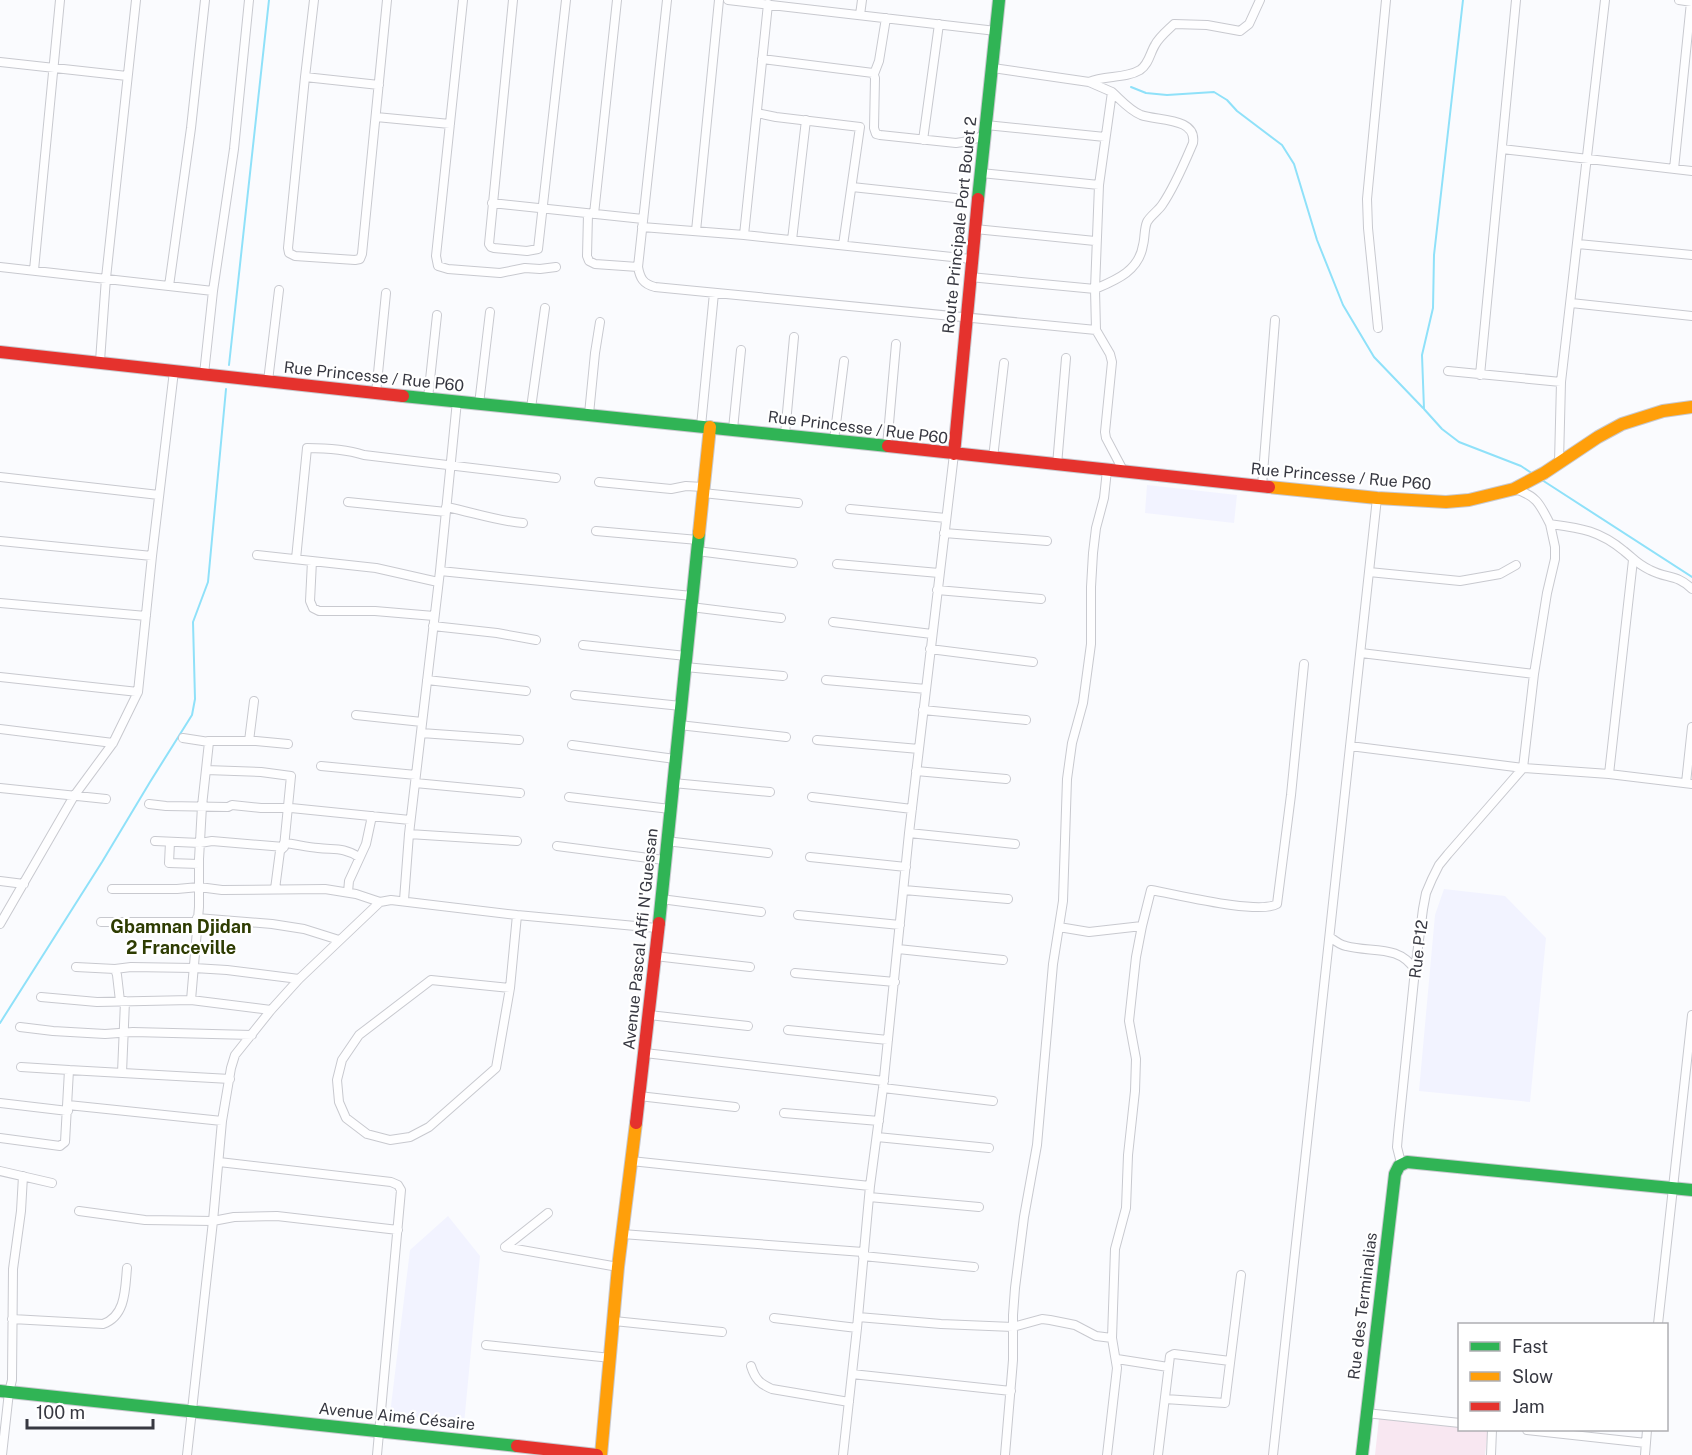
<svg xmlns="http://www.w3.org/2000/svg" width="1692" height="1455" font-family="'Public Sans',sans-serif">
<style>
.built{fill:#f2f3ff}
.green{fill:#f8e7f1}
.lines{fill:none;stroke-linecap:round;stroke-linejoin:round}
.stream{stroke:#8fe1f9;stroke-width:2}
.street-casing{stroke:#c8c9cf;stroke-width:10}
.fast-casing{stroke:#c8c9cf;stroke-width:14}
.slow-casing{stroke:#c8c9cf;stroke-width:14}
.jam-casing{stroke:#c8c9cf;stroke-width:14}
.street{stroke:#fefeff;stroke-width:8}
.fast{stroke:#30b455;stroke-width:12}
.slow{stroke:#ff9f0a;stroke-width:12}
.jam{stroke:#e5322d;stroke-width:12}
.labels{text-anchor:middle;stroke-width:4.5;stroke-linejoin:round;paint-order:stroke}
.street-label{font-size:16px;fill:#373841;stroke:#fff}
.neighbourhood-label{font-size:18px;font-weight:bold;fill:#2e3c02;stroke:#fff}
</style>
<rect width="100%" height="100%" fill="#fafbfe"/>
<path class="built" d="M1147 485 1237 495 1234 523 1145 513Z
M1444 889 1505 896 1546 938 1530 1102 1419 1091 1435 915Z
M448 1216 480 1256 464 1424 390 1414 410 1250Z"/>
<path class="green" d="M1379 1418 1459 1425 1460 1430H1488L1485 1455H1375Z"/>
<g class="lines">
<path class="stream" d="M1463 0 1434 255 1433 308 1422 355 1424 409 1442 429 1459 442 1521 466 1533 474
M1131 87 1146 93 1167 95 1214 92 1227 100 1237 111 1282 145 1294 164 1317 240 1343 305 1374 357 1423 408
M229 365 269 0
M1542 480 1692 577
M0 1023 102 862 150 782 192 715 195 699 193 622 208 582 226 389"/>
<defs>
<path id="street" d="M314 0 305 77 288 248 289 253 295 256 355 260 360 259 362 254 387 0
M463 0 436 256 438 266 448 269 500 273 525 268 540 269 556 267
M513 0 489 244 491 247 494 248 527 251 538 249 566 0
M667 0 638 267C640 278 643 284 655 287L1096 330
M728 0 996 31
M1679 0 1692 2
M860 15 862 0
M762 59 873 73 875 78 874 128 876 134 880 135 956 143 969 141 985 135
M0 62 127 76
M993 68 1089 82
M874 74 879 61 886 18
M305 77 379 85
M757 113 776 117 860 127 843 245
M376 117 450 124
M986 125 1105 137
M923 140 939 24
M1502 149 1692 171
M1674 169 1691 2
M981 173 1099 185
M852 187 955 198
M492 203 643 219
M588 214 587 256 589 261 595 264 638 267
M594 214 617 0
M642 227 744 235 971 259
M975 229 1095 241
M696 231 719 0
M744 235 768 4
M792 240 806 120
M1578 244 1692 255
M0 267 213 291
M34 270 60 0
M970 277 1095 289C1116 280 1139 271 1143 245 1145 238 1144 229 1147 222 1150 216 1158 211 1162 205 1175 186 1184 164 1193 143 1197 117 1157 121 1141 115 1129 110 1121 100 1112 92
M169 286 191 128 205 0
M1571 303 1692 316
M1378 328 1368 228 1367 199 1386 0
M100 361 106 278 136 0
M1448 371 1561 382
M204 374 213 291 234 149 249 0
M1480 375 1516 0
M268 381 279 290
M376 393 386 293
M428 398 437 315
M479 404 490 312
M531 408 545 308
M589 414 595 353 600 322
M701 426 714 293
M733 429 741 350
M785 434 794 337
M834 440 844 361
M887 446 896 344
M993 458 1004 363
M1559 462 1561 382 1605 0
M1057 465 1066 358
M1124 472 1106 438 1105 432 1112 362 1110 354 1096 330 1095 289 1099 185 1112 92 1089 82C1105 75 1125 79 1140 70 1149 64 1150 53 1155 45 1159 37 1168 30 1174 24L1207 25 1240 31 1249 24 1260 0
M0 477 159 495
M599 482 671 489 686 486 703 487
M1262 486 1275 320
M1514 489C1536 495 1540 504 1550 524 1580 528 1599 530 1624 551 1634 559 1637 564 1650 570 1667 579 1677 574 1692 589
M703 493 798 503
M348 502 446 512
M446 507C472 512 497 521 523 523
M850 509 946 518
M596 531 698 540
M944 533 1047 541
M0 541 152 556
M697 551 793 563
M257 555 376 568 438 582
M296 559 307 448C327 448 345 449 364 455L556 478
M312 561 310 601 313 608 319 611H375L434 616
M837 564 939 573
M440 571 692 596
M1369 572 1460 581 1500 574 1516 565
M937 590 1041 599
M0 603 146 616
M691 607 781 618
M833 622 932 634
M433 626 497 633 536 640
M583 645 686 656
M930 649 1033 662
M1361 653 1534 674
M685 667 783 676
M0 677 138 692
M427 680 526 691
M826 680 926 689
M575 695 681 706
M923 710 1026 720
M356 715 422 722
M679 725 786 737
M0 729 113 743
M421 733 519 740
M183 738 209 742 202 806 199 859V907L191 1000
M817 740 919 749
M249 741 254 701
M208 742V741H256L288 744
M572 745 675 759
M1350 746 1523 768 1609 774 1692 784
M321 766 416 775
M1523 768 1534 674 1547 593 1555 559V547L1550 524
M206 770 261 772 291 776 284 847 280 851 275 889
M916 771 1006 779
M1609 774 1633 560
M415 783 520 793
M673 783 770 792
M1686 783 1692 727
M0 788 106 799
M569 797 670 809
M812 797 912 809
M149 804 166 806 228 807 232 805 261 808H291L410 820
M909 833 1015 844
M409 834 517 841
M155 841 200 843 212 841 284 847
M666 841 768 853
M170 842 169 863 199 864
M284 843C295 844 306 847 318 848 335 850 343 847 359 857
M557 846 664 860
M810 857 906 867
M0 881 24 884
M112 889H177L199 887 222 890 325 889 356 894 380 902
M904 890 1008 899
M348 892 349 881 366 844 372 816
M661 899 761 912
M404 900 409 834 440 571 457 401
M798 915 900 925
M197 918 272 924 304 929 339 940
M101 922H197
M0 924 74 796 113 743 138 692 152 556 174 371
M1059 927 1089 932 1142 926
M1330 937C1335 941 1340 945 1346 946 1371 953 1399 944 1415 970
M898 949 1003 960
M655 956 750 967
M76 967 115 969 131 967 194 968 227 970 299 979
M115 969 117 975 120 1001
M795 973 895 982
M510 988 431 980 359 1035 342 1060 337 1080 339 1102 346 1118 367 1134 390 1140 410 1137 429 1127 496 1068 510 988 517 915
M41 997 97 1002 191 1000 271 1010
M649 1015 748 1026
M20 1027 53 1031 105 1034 133 1032 252 1035
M788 1030 888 1040
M645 1053 884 1081
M21 1067 69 1070
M122 1073 125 1001
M883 1088 993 1101
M639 1096 735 1107
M0 1103 68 1111
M68 1105 222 1121
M784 1113 879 1121
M877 1137 989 1148
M0 1138 60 1146 65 1142 69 1070 230 1079
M631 1161 870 1186
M219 1162 391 1182 398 1185 401 1190 377 1455
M1401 1163 1397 1147 1398 1135 1415 970 1423 909 1426 893 1432 879 1439 865 1448 854 1523 768
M0 1171 52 1183
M869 1197 979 1207
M79 1211 145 1220 213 1221 234 1217 277 1216 398 1230
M622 1234 863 1252
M505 1247 618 1267
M505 1247 548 1213
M863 1256 974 1267
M858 1317 941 1324 1013 1327 1042 1319 1050 1320 1075 1325 1096 1336 1112 1338
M774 1318 857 1328
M12 1319 103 1324C126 1316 125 1289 127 1268
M614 1321 722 1332
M1658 1324 1692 1015
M486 1345 611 1358
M1117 1359 1168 1367
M751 1366C755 1379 760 1384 772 1389L849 1402
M852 1374 1011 1391
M1165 1399 1225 1403 1241 1275
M1366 1413 1460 1423
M1527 1430 1646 1443
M2 1455 9 1392 12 1380 13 1269 21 1211 23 1176
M187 1455 213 1221 222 1121 231 1068 235 1055 271 1010 299 979 380 902 391 900 517 915 657 928
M843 1455 857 1328 870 1186 883 1088 909 833 954 454
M1005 1455 1013 1360V1315L1015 1288 1024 1217 1037 1145 1053 964 1063 901 1067 779 1072 743 1083 703 1091 644V587L1093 553 1096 528 1104 498 1107 470
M1107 1455 1117 1368 1112 1338 1115 1249 1126 1208 1128 1155 1135 1091 1136 1059 1129 1021 1136 957 1142 926 1151 890C1175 894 1258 915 1277 904L1291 795 1304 664
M1158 1455 1170 1356 1174 1354 1230 1361
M1273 1455 1377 498
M1491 1455 1492 1430
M1645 1455 1647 1430"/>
<path id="fast" d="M978 199 999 0
M403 396 888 446
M659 923 699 533
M0 1391 517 1446
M1362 1455 1395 1174 1399 1166 1407 1162 1692 1190"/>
<path id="slow" d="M1269 487 1377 498 1446 502 1469 500 1514 489 1544 473 1598 437 1622 424 1663 411 1692 407
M699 533 710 427
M601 1455 618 1267 636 1123"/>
<path id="jam" d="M0 352 403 396
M888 446 1269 487
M954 454 978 199
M636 1123 659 923
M517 1446 597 1455"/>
</defs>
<use href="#street" class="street-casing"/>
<use href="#fast" class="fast-casing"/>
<use href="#slow" class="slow-casing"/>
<use href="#jam" class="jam-casing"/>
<use href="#street" class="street"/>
<use href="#fast" class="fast"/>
<use href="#slow" class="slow"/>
<use href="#jam" class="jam"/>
</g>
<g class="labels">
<g class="street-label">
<text transform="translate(959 225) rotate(-84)" y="6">Route Principale Port Bouet 2</text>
<text transform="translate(374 376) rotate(6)" y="6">Rue Princesse / Rue P60</text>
<text transform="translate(858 427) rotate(7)" y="6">Rue Princesse / Rue P60</text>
<text transform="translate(1341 476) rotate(5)" y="6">Rue Princesse / Rue P60</text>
<text transform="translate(640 939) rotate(-84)" y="6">Avenue Pascal Affi N'Guessan</text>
<text transform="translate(1418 949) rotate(-83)" y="6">Rue P12</text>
<text transform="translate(1362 1306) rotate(-83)" y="6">Rue des Terminalias</text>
<text transform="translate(397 1416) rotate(6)" y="6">Avenue Aimé Césaire</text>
</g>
<g class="neighbourhood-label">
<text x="181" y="933">Gbamnan Djidan<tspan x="181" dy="21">2 Franceville</tspan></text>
</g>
</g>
<rect x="1458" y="1323" width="210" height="108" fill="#ffffff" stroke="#afafb3" stroke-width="1.5"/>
<rect x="1470" y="1342" width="30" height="9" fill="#30b455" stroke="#afafb3" stroke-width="1.5"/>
<text x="1512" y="1353" font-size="18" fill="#373841">Fast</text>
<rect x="1470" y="1372" width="30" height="9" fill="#ff9f0a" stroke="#afafb3" stroke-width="1.5"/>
<text x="1512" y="1383" font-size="18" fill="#373841">Slow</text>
<rect x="1470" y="1402" width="30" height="9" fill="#e5322d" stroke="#afafb3" stroke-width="1.5"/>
<text x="1512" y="1413" font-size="18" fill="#373841">Jam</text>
<path d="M27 1419v9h126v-9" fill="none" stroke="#373841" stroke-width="3"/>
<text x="36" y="1419" font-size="18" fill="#373841" stroke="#ffffff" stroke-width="4.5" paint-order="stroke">100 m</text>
</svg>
